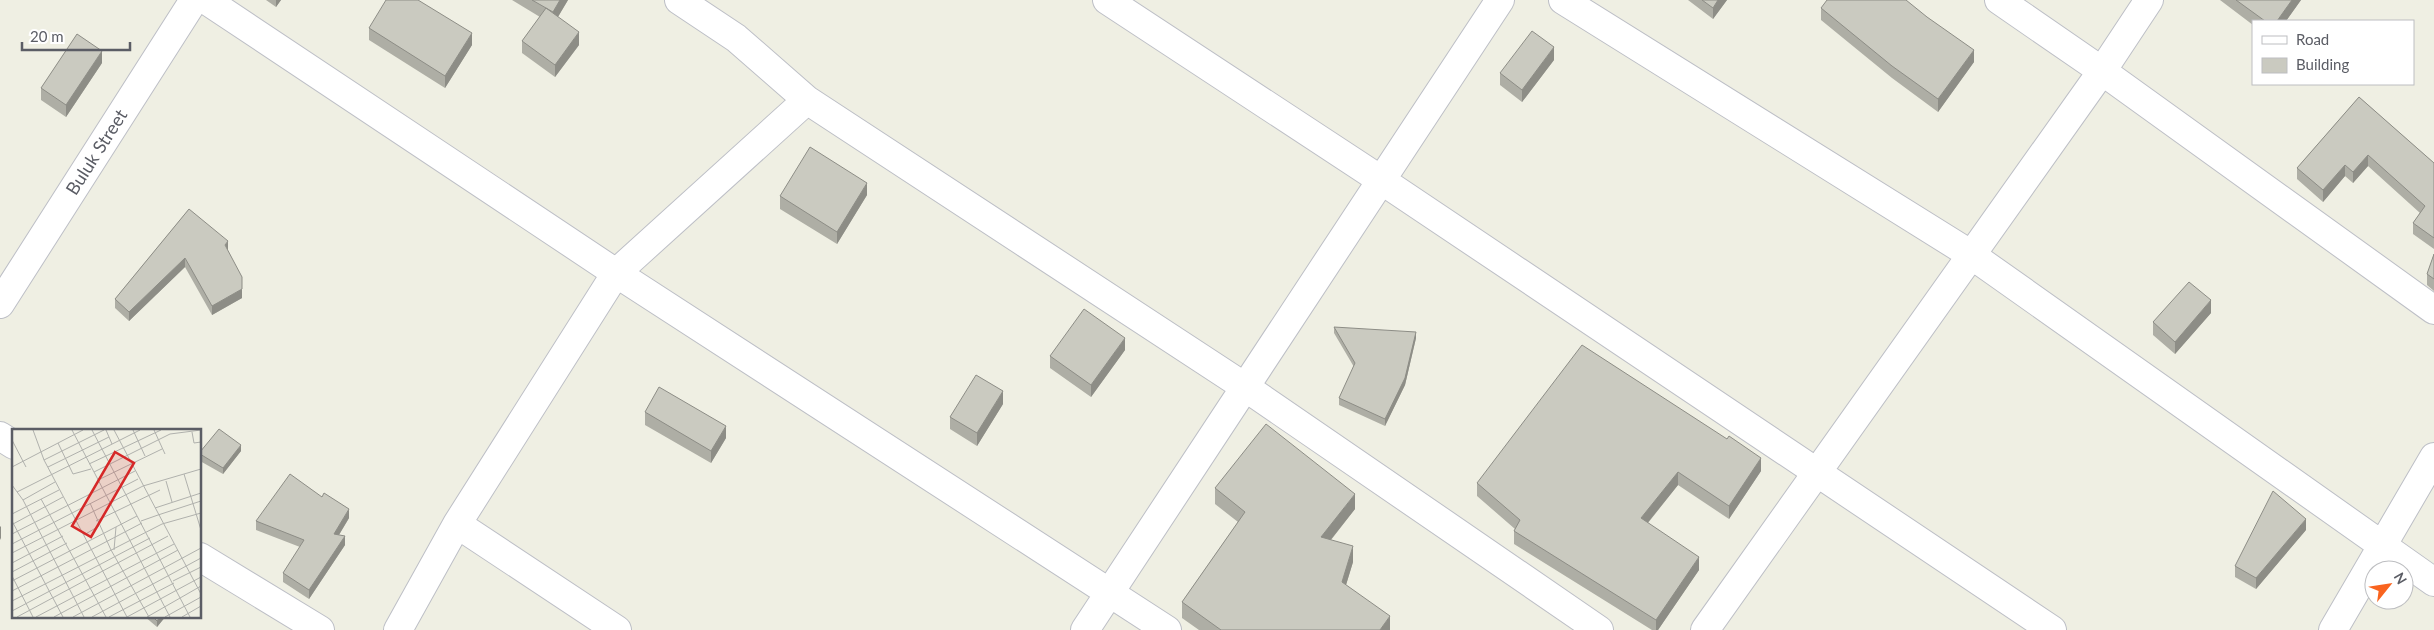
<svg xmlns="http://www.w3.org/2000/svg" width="2434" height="630" font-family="Lato,sans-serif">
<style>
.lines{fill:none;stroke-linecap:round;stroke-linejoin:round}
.minor-casing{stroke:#bdbfc6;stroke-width:30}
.tertiary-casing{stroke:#bdbfc6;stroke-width:30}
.minor{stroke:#fff;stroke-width:28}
.tertiary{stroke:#fff;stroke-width:28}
.wall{fill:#aeaea5}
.shaded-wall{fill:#8d8d86}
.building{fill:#cacac0;stroke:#8d8d86}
.labels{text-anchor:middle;stroke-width:4.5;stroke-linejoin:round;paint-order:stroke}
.street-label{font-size:18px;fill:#5b5d65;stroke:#fff}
.inset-road{fill:none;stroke:#b0b1ad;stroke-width:1}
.view{fill:#d62828;fill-opacity:0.15;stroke:#d62828;stroke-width:2.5}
.inset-edge{fill:none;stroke:#5b5d65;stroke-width:2.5}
</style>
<rect width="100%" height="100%" fill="#efefe3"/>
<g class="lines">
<defs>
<path id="minor" d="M206 0 616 273 1167 630
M679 0 736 38 807 100 1245 387 1599 630
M1107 0 1381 180 2052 630
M1563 0 1970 254 2434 582
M1999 0 2102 71 2434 310
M0 436 14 445
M457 524 617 630
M200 557 320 630
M398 630 457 524 616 273 807 100
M1085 630 1500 0
M1705 630 2102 71 2149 0
M2333 630 2434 457"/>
<g id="tertiary">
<path id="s1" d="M0 304 194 0"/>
</g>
</defs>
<use href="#minor" class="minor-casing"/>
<use href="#tertiary" class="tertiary-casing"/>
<use href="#minor" class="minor"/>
<use href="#tertiary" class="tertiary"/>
</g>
<path class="wall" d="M266 0H281L276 7Z
M512 0H568L558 17 579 45 555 77 522 53V41L540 17Z
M1688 0H1727L1713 19Z
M2220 0H2301L2286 21H2253V25Z
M1821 8 1974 62 1938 112 1892 78 1821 20Z
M369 28 472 45 445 88 369 40Z
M1554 60 1522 102 1500 85V73Z
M102 63 66 117 41 100V88Z
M2359 97 2434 163V249L2413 234V223L2420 213 2368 166 2353 183 2345 176 2323 202 2297 179V168Z
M867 195 837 244 780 209V196Z
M189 209 228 251 242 298 212 315 185 267 129 321 115 308V299Z
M2434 254V291L2427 285V274Z
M2211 313 2175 354 2153 335V322Z
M1334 327 1416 338 1405 385 1385 426 1339 405V398L1354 367 1334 333Z
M1125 350 1091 397 1050 368V356Z
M1003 404 977 446 950 429V417Z
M645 412 726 438 711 463 645 425Z
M1727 439 1761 471 1729 519 1678 485 1648 523 1699 570 1658 630H1652L1514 544V531L1515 529 1477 496V483Z
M241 451 223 474 200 461V452Z
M1215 488 1355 509 1331 540 1353 562 1346 585 1390 630H1199L1182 618V602L1238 522 1215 504Z
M349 518 339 535 345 545 309 599 283 582V573L300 547 256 530V521Z
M2306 530 2256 589 2235 577V566Z
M144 616H166L157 627Z"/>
<path class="shaded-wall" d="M276 0H281L276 7Z
M560 0H568L553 25V12Z
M1718 0H1727L1713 19V8Z
M2292 0H2301L2286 21H2277Z
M579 32V45L555 77V65Z
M472 33V45L445 88V76Z
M1554 47V60L1522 102V90Z
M1974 50V62L1938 112V99Z
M102 51V63L66 117V105Z
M2368 155V166L2353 183V172Z
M2345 165V176L2323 202V190Z
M867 183V195L837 244V232Z
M228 241V251L225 245Z
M185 258V267L129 321V312Z
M242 289V298L212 315V306Z
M2211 300V313L2175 354V342Z
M1416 332V338L1405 385 1385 426V419Z
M1125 338V350L1091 397V385Z
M1003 391V404L977 446V433Z
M726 426V438L711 463V451Z
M241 445V451L223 474V468Z
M1761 458V471L1729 519V506Z
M1678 472V485L1641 531V518Z
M1355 494V509L1321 552V537Z
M349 509V518L334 543V534Z
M2306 519V530L2256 589V578Z
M1 526V538L0 540V527Z
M345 536V545L309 599V590Z
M1353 546V562L1342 598V582Z
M1699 557V570L1658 630H1656V620Z
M161 616H166L157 627V621Z
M1390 616V630H1380Z"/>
<path class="building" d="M386 0H418L472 33 445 76 369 28Z
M532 0H560L553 12Z
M1702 0H1718L1713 8Z
M1827 0H1906L1927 17 1974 50 1938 99 1892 66 1821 8Z
M2236 0H2292L2277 21H2265Z
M546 8 579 32 555 65 522 41Z
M1532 31 1554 47 1522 90 1500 73Z
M77 34 102 51 66 105 41 88Z
M2359 97 2434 163V238L2413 223 2425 206 2368 155 2353 172 2345 165 2323 190 2297 168Z
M810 147 867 183 837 232 780 196Z
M189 209 228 241 225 245 242 277V289L212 306 185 258 129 312 115 299Z
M2434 254V279L2427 274Z
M2189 282 2211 300 2175 342 2153 322Z
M1084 309 1125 338 1091 385 1050 356Z
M1334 327 1416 332 1405 378 1385 419 1339 398 1355 363Z
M1582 345 1727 439 1729 436 1761 458 1729 506 1678 472 1641 518 1699 557 1656 620 1514 531 1520 520 1477 483Z
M976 375 1003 391 977 433 950 417Z
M659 387 726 426 711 451 645 412Z
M1266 424 1355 494 1321 537 1353 546 1342 582 1390 616 1380 630H1221L1182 602 1245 512 1215 488Z
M219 429 241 445 223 468 200 454V452Z
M290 474 322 497 324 493 349 509 334 534 345 536 309 590 283 573 304 540 256 521Z
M2273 491 2306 519 2256 578 2235 566Z
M152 616H161L157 621Z"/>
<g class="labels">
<g class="street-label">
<text dy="6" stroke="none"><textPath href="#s1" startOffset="180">Buluk Street</textPath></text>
</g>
</g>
<g transform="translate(12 429)">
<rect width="189" height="189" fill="#efefe3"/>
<path class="inset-road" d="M21 1 32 31 115 188 189 148M60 1 158 188M80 1 178 188M94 1 100 15M102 1 189 165M121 1 133 27M142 1 153 25M180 3 182 14 189 13M0 11 14 38M46 14 61 45 79 40M32 31 92 1M77 35 149 1M0 38 71 1M36 38 97 8M82 43 158 5 189 1M172 45 189 101M86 51 150 20M154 52 160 73M0 56 11 71 72 188M5 63 128 1M29 70 94 188M11 71 43 53M78 74 99 121 137 188M143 79 189 64M0 85 47 61M146 86 189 72M0 92 51 188M84 92 148 61M129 92 146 86M1 95 51 68M0 105 123 42M72 106 87 97M0 115 126 50M102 121 104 98M0 124 131 57 189 40M0 134 51 107M0 143 55 114M0 147 21 188M0 152 125 87M161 152 189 138M0 162 130 94M0 172 150 95 189 84M0 182 138 109M5 188 156 107M24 188 162 115M42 188 166 121M61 188 189 119M80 188 189 129M97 188 162 154M135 188 189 157M153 188 189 168M170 188 189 177"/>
<path class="view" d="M103 23 122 34 79 108 60 97Z"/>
<rect width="189" height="189" class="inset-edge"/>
</g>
<rect x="2252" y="20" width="162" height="65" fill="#ffffff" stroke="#bdbec1"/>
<rect x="2262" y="36" width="25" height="8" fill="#ffffff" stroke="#bdbec1"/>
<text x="2296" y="45" font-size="15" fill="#5b5d65">Road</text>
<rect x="2262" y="58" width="25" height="15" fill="#cacac0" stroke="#bdbec1"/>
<text x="2296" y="70" font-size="15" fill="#5b5d65">Building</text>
<g transform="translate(2389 585) rotate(60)"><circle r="24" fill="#ffffff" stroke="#bdbec1"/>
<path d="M0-4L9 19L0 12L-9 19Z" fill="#f9641f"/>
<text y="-8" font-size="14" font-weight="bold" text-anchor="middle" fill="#5b5d65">N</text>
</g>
<path d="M22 42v8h108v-8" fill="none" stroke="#5b5d65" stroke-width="2.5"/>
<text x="30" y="42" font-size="15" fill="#5b5d65" stroke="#ffffff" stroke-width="4" paint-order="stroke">20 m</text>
</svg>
